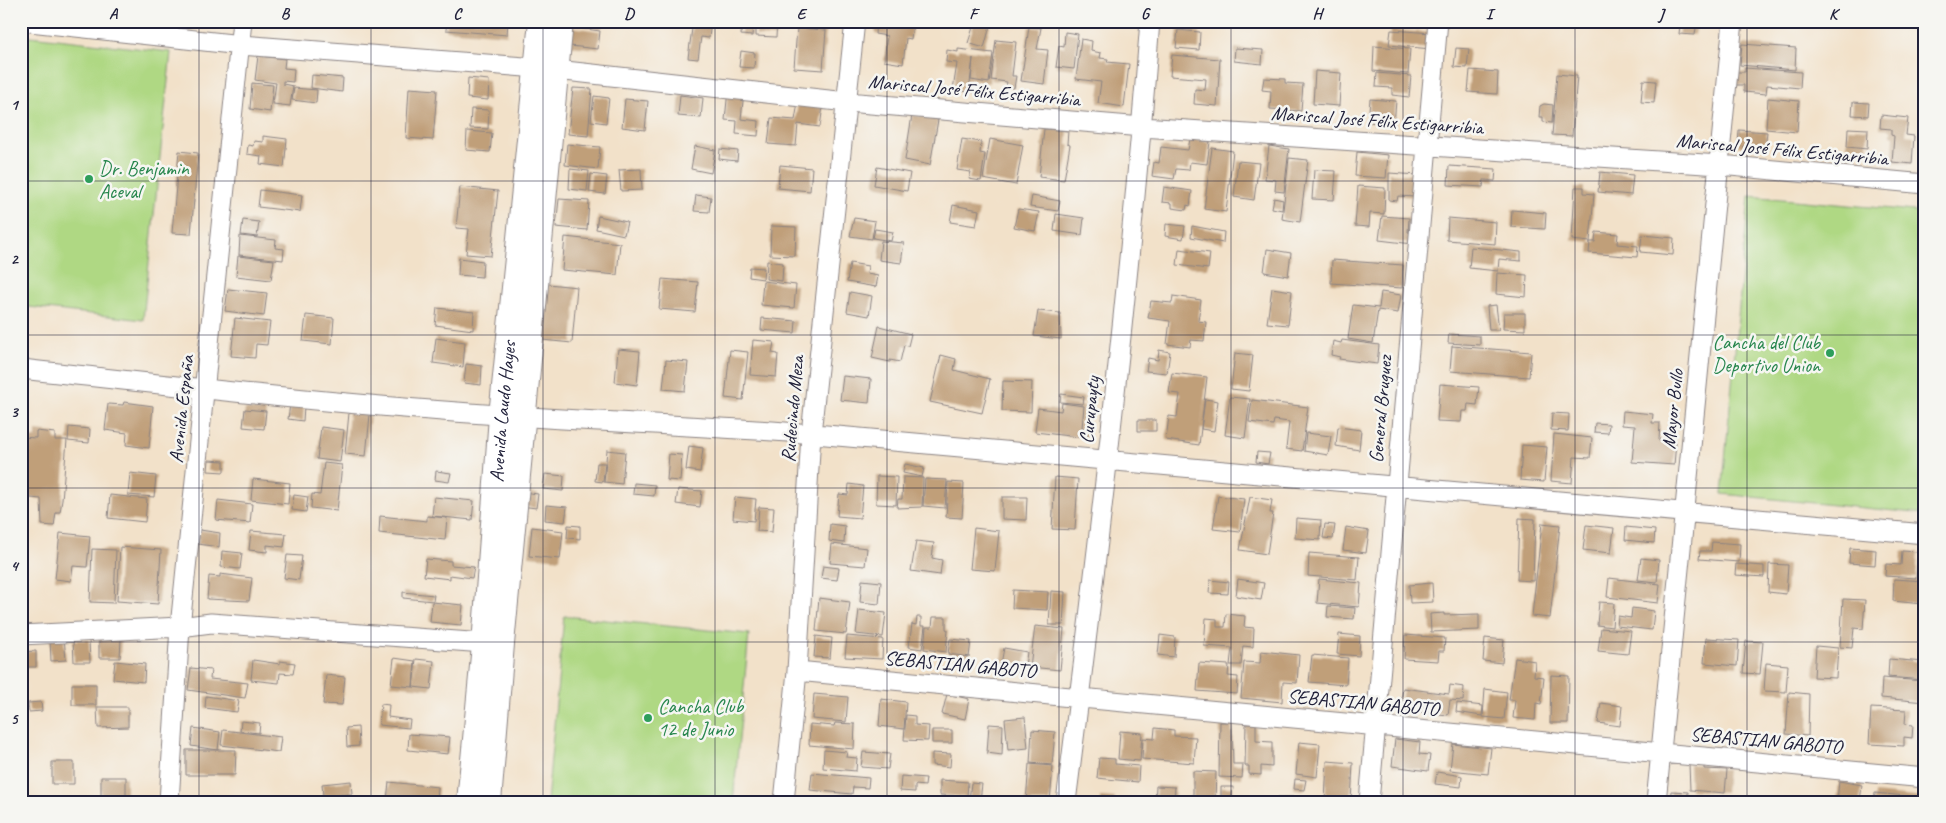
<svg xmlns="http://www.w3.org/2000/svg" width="1946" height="823" font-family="Caveat,sans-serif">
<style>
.green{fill:#afd883;stroke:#687d5f}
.building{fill:#c09f79}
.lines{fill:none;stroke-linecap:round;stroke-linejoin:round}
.minor-casing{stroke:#8a8282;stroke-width:21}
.tertiary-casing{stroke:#8a8282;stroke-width:26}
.minor{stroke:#fff;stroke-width:19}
.tertiary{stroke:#fff;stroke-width:24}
.grid{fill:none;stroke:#22223b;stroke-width:1;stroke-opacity:0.55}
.leisure-dot{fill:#2e9e5b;stroke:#f6f6f2;stroke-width:2}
.labels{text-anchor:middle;stroke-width:5;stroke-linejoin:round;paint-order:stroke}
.street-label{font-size:20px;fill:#22223b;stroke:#f6f6f2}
.leisure-label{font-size:20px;fill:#27864d;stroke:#f6f6f2;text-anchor:start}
.neatline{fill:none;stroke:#22223b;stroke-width:2}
.grid-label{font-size:16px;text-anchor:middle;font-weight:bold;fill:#22223b}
</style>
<rect width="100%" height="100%" fill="#f6f6f2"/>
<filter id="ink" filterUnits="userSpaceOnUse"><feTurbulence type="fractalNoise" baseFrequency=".02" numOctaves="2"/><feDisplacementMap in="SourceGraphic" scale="10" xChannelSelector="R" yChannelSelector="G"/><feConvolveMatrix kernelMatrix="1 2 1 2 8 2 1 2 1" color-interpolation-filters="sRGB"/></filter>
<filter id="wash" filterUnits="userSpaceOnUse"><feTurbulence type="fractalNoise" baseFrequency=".0096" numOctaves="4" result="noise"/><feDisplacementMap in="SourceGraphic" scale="20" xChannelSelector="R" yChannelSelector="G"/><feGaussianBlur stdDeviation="1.12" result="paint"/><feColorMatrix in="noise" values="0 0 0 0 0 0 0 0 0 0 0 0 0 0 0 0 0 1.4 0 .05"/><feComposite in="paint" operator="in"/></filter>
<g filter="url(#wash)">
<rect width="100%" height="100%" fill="#f2e1c9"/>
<path class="green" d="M21 35 171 52 143 320 21 306Z
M1749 196 1925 212V514L1722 494Z
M564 616 749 634 733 802H547Z"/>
<g id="blocks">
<path class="building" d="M447 21H508L507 35 446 30Z
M562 21H602L601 28 562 23Z
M693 21 711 22 709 38 701 37 698 59 688 58Z
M742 21H753L752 36 741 35Z
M756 21H777L776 37 756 36Z
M876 21 913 23 911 39 906 38 903 64 884 61 887 36 875 34Z
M975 21 990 26 984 48 968 43Z
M1667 21H1697L1695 35 1679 34 1680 25 1667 24Z
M572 27 600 31 598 49 570 46Z
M1029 27 1041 28 1037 49 1048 50 1044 84 1021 81Z
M797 28 826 30 823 70 794 68Z
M1178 30 1200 32 1199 50 1176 48Z
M1391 30 1432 33 1431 49 1389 45Z
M1065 32 1078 34 1074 69 1056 67 1059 46 1064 47Z
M1081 39 1092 41 1091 51 1101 53 1100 58 1108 59 1107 62 1129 64 1124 107 1098 103 1101 82 1076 79Z
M996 40 1016 42 1012 76H1016L1014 88 1006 87 1007 82 991 80Z
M1742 44 1796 48 1795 70 1740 65Z
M1374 46 1410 49 1408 74 1373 71Z
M1235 48 1263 50 1262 64 1234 61Z
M1456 48 1469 49 1467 68 1454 67Z
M958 49 993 53 989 83 971 80 973 58 969 92 953 90 957 63 946 62 947 50 958 52Z
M741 51 755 53 754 68 739 67Z
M1172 55 1220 59 1217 106 1194 104 1195 89 1205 90 1206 79 1170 76Z
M258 56 285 59 284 68 294 69 293 82 283 81V84L293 86 290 106 273 104 276 83 255 80Z
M1745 68 1801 72 1800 88 1767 85 1766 94 1744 92V85H1735L1736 72H1745Z
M1470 70 1498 72 1497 94 1468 92Z
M1315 71 1341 73 1339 106 1313 104Z
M1377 73 1411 76 1409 97 1392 95V88L1376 87Z
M1557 74 1577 76 1572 136 1552 135Z
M312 75 343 78 342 92 311 88Z
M468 78 489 80 488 100 467 98Z
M1264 78 1285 79V83L1303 84 1301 111 1270 109 1271 91 1262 90Z
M1643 80 1656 81 1654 103 1641 102Z
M252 83 273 85 270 112 250 109Z
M294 88 317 90 316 103 292 100Z
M409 88 437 90 433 140 406 138Z
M573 88 592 89 588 136 568 134Z
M728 90 744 92 741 119 759 121 758 136 736 134 737 121 725 120Z
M680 95 703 98 701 118 678 116Z
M594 96 609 98 606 123 591 121Z
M1768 98 1799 101 1797 132 1766 129Z
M625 99 648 101 645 130 622 127Z
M1370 99 1396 101 1394 124 1368 122Z
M1853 102 1869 103 1868 116 1852 115Z
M798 103 823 106 820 127 798 124 796 146 768 144 771 118 795 120Z
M1544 104 1553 105 1552 123 1543 122V117H1539L1540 106Z
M471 109 489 110 488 129 470 128Z
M912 115 938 120 930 165 905 160Z
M1881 115 1908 118 1906 135 1914 136 1912 164 1892 162 1894 136 1891 135V129L1880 128Z
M1848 128 1868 129 1867 149 1847 147Z
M1044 129 1068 131 1067 144 1070 145 1064 180 1039 177Z
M1739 130 1767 132 1765 149 1738 146Z
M467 131 492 133 490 152 466 150Z
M1922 135H1925V164H1920Z
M263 136 287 139 284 167 260 164 261 156 247 154 248 145 253 146 254 141 263 142Z
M962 139 981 142 980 153 985 154 981 181 969 179 971 172 957 170Z
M990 139 1023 145 1016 185 983 179Z
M1190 139 1210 142 1207 164 1190 162 1189 170 1176 169 1174 179 1152 176 1154 162 1159 163 1161 147 1188 150Z
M567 144 600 147 598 169 565 165Z
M695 146 715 150 711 173 691 169Z
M1269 146 1289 149 1284 192 1275 191 1276 180 1265 179Z
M1212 148 1233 151 1226 212 1204 209Z
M720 149 738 151 737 161 719 159Z
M179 151 198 153 191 234 172 233Z
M1357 152 1388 155 1386 178 1355 176Z
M1289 158 1308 160 1300 222 1282 219Z
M1238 161 1259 163 1254 200 1234 197Z
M780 165 812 168 810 191 778 188Z
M1449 166 1496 169 1495 181 1484 180 1483 187 1448 185Z
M877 167 910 173 907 191 874 185Z
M570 169 589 171 587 191 569 189Z
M641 169 642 190 621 191 619 170Z
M1314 170 1336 171 1334 200 1312 199Z
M1600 172 1633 175 1631 195 1598 192Z
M1389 173 1418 175 1416 197 1398 196 1397 201 1389 200Z
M591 174 607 176 605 194 589 192Z
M1358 186 1385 188 1384 214 1370 213 1369 227 1355 226Z
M460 187 498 191 491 256 466 254 469 229 456 228Z
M1164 187 1192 191 1190 206 1187 205 1186 210 1172 208V203L1162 202Z
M1575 187H1584V193L1594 194 1590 242 1572 240Z
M260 190 302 195 300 212 258 207Z
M696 195 711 197 709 212 694 211Z
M1032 196 1060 201 1058 211 1030 207Z
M1274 198 1283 200 1282 210 1272 208Z
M559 199 589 201 587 230 556 227Z
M953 205 979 210 976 226 950 222Z
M1018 209 1039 212 1035 231 1014 227Z
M1512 210 1546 213 1545 229 1511 227Z
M1056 214 1084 218 1082 235 1054 231Z
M598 216 627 222 624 235 596 229Z
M1382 216 1409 218 1408 232 1414 233 1413 244 1379 240Z
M854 218 875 221 872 239 850 236Z
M1448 218 1496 222 1495 244 1447 240Z
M243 220 259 222 257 237 241 235Z
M1166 224 1185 226 1183 239 1165 236Z
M771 226 796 227 795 256 770 255Z
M1192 226 1224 232 1223 243 1191 237Z
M875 229 893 232 891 241 873 238Z
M1596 232 1618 234 1617 244 1638 246 1637 257 1589 253 1590 242H1595Z
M1642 235 1674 238 1673 255 1640 252Z
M240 236 276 240 275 248 284 249 283 260 239 255Z
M565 237 620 243 617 275 562 270Z
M881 241 904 243 901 263 879 260Z
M1471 247 1521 252V261L1499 259 1498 271 1469 268Z
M1179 249 1210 253 1208 269 1177 265Z
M1267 249 1291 253 1288 276 1264 272Z
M238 256 274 260 271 280 236 276Z
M459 258 483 261 482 277 458 275Z
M1332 260 1403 265 1402 288 1331 283Z
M767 261 783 263 782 281 766 279Z
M850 263 868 266 867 274 878 276 876 287 847 282Z
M750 267 764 268 763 279 749 277Z
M1497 273 1527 275 1526 297 1496 294Z
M662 279 698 282 695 312 659 309Z
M763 281 796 285 794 308 761 305Z
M548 284 577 287 572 343 542 340Z
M1272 288 1292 291 1288 325 1267 323Z
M228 289 267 293 264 316 225 311Z
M850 292 872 296 869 316 847 312Z
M1381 292 1401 295 1398 313 1378 310 1373 343 1348 339 1353 305 1379 308Z
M1173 296 1201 300 1198 321 1206 322 1204 341 1191 340 1190 347 1167 344 1170 321 1148 318 1151 301 1172 303Z
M1496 305 1499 330H1489L1487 306Z
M437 308 474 312 473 330 435 325Z
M1038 311 1060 313 1061 339 1034 336Z
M1504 313H1525V330L1503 329Z
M306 315 334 318 332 344 303 341Z
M235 318 270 322 267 345 256 344 255 358 231 356Z
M762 318 796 321 795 333 761 330Z
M879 326 911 334 908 346 904 345 900 362 890 360V362L872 358Z
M1449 334 1480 336V345L1448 343Z
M436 338 465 342 463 367 433 363Z
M753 340 774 342 772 353 778 354 776 377 750 375Z
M1342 340 1379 345 1377 364 1339 359 1340 357 1331 355 1333 341 1341 343Z
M1452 346 1531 352 1529 377 1450 371Z
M618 349 640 351 637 385 615 382Z
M730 350 748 352 743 400 725 398Z
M1159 350 1170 352 1167 373 1146 371 1148 358 1158 360Z
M1235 353 1253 355 1249 391 1231 389Z
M941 355 956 359 954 370 990 379 982 413 930 402Z
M666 360 688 362 685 391 663 389Z
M466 364 482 366 481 385 464 383Z
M1172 373 1207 377 1199 445 1166 440 1169 416 1177 417 1180 394 1169 393Z
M843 376 871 379 869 403 840 400Z
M1003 381 1032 382 1031 412 1002 411Z
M1440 384 1479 387 1477 405 1468 404 1467 411H1462L1461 422 1437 421Z
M1061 394 1084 397 1083 404 1060 402Z
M1230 397 1250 399 1245 438 1225 435Z
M1205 399 1218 401 1214 431 1201 429Z
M1252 400 1308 407 1302 451 1286 449 1289 422 1274 420 1273 425 1249 422Z
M124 402 153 406 149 448 126 445 127 433 105 430 108 404 123 405Z
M1062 403 1084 406 1082 428 1088 429 1087 438 1035 432 1038 408 1061 411Z
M290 404 304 406 303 421 288 419Z
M245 409 266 411 264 429 243 427Z
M1623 411 1653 414 1652 423H1660L1659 441 1676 442 1674 465 1632 462 1635 426 1622 425Z
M349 413 370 415 366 456 345 454Z
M1552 413 1569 414 1568 431 1551 430Z
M1138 420H1156V431H1138Z
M1595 423 1609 424 1608 433 1594 432Z
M69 427 90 429 89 443 68 441Z
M321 427 344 430 340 462 317 459Z
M1338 427 1361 430 1359 450 1336 446Z
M36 431 55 433V440H67L62 500 60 512H56L54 526 42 525 41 499 21 497V437L36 438Z
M1306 433 1331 436 1328 455 1304 451Z
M1554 434 1592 438 1590 458 1574 457 1572 483 1551 481Z
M1522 445 1547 447 1544 482 1520 480Z
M689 446 703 448 700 472 686 470Z
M607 450 625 452 622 484 604 482Z
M1257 452 1270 453 1268 464 1256 462Z
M669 454 682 455 680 481 667 480Z
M209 460 224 461V472L208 471Z
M324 463 342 465 337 511 311 508 312 494 320 495Z
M597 463H605L603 482 595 481Z
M905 464 924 468 922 477 903 473Z
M436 471 451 473 449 482 435 480Z
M130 473 156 476 154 497 128 495Z
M545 474 564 476 563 491 543 489Z
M877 476 897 477 896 505 876 504Z
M903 477 923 478 922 507 897 508 898 499H902Z
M1055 477 1078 479 1075 530 1052 529Z
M253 479 290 483 288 504 251 500Z
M925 479 947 480 945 508 923 506Z
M948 482 964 483 962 518 946 517Z
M634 483 655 485 654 496 633 494Z
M849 484 863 486 860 518 837 516 839 494 848 495Z
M678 489 702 491 700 507 676 504Z
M523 492 538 494 536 508 521 506Z
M110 495 147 499 145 522 108 518Z
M294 495 308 497 306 512 292 510Z
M1218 496 1244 499 1240 532 1213 529Z
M434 497 474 501 472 520 432 516Z
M735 497 756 499 754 521 733 519Z
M1002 497H1027L1026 520 1002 519Z
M1250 497 1272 500 1270 513H1273L1267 554 1240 550Z
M218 500 252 504 250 523 216 520Z
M546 505 567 507 565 522 545 520Z
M759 507 774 508 772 532 757 531Z
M380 516 427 521V516L447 518 445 540 379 533Z
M1296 518 1321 520 1320 540 1295 538Z
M1519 518 1535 519 1533 581 1517 580Z
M1542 523 1560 525 1550 618 1532 616Z
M830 524 845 526 844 543 829 541Z
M1325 524 1335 525 1333 539 1323 538Z
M568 525 580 526V539L567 538Z
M1586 525 1614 528 1611 553 1583 550Z
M532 527 563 531 560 559 529 556Z
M1346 527 1369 531 1366 553 1343 550Z
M1626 527 1655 530 1654 543 1625 540Z
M974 528 999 531 995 571 970 569Z
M200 530 220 533 219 547 198 544Z
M251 531 286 534 284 547 267 545V552L249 550Z
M60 533 90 536 87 567 73 566 71 581 55 579Z
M916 541 934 543 932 558 942 560 940 575 911 571Z
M1712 542 1740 544 1739 562 1699 559 1700 551H1711Z
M832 544 867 548 865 566 830 563Z
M120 547 161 550 158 604 117 601Z
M1850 548 1876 550 1875 565 1849 563Z
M92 549 116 550 114 603 90 602Z
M222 551 242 553 240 569 221 567Z
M1902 551 1918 552 1916 578 1885 576 1886 564 1901 565Z
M1309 553 1359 557 1357 580 1308 576Z
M287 555 302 556 299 580 284 578Z
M1641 558 1659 560 1657 582 1638 580Z
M426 559 451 561V565L474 567 472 578 450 575V579L424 576Z
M1736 564 1764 566V577L1735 575Z
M1769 564 1788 565 1786 594 1768 592Z
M823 566 839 568 837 580 821 578Z
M220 574 252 578 249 601 207 599 209 576 220 577Z
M1609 578 1660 584 1658 603 1607 597Z
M1238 579 1264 583 1261 600 1236 596Z
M1319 579 1361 583 1359 607 1317 603Z
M1894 579 1924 581 1922 604 1893 601Z
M862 580 881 582 879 604 860 602Z
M1210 580 1229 582 1228 594 1209 593Z
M1432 583 1433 602 1410 603 1409 585Z
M1013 590 1048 592 1047 610 1012 608Z
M1051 591 1065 592 1063 625H1049Z
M403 592 434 595 433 601 403 598Z
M819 598 850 602 846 634 816 631Z
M1843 599 1865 600 1863 629 1854 628 1852 648 1840 647Z
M432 602 463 605 461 625 430 622Z
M1599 602 1614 603 1612 627 1597 625Z
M1328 606 1355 608 1354 619 1327 617Z
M1632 608 1654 611 1652 630 1617 626 1618 616 1631 618Z
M859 610 886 613 883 637 856 634Z
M1444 613V615L1479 614V630L1431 632 1430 614Z
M1226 614 1245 616 1244 627 1254 628 1253 647 1243 646 1241 665H1230L1232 648 1204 646 1206 618 1217 619V627H1225Z
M917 617H921V626H925L922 649 909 647 912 624 916 625Z
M933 617H946V629L948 630 946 652 924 649 926 627H932Z
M1035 626 1064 629 1060 670 1030 667Z
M1601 628 1631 631 1628 654 1598 651Z
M1339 634 1360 636 1359 656 1337 654Z
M1160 635 1175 637 1174 657 1158 655Z
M1405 635 1445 638 1444 651H1439L1438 661 1404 659Z
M816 636 832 638 830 658 814 657Z
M847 636 883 639 882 659 845 657Z
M64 637 66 660 51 661 50 638Z
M99 637 121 638 120 658H99Z
M1485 638 1504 640 1502 663 1483 661Z
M1706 638 1739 640 1737 666 1704 663Z
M950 639 971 641 969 657 948 654Z
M73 640H89L90 662H74Z
M1746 641 1763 642 1760 674 1743 673Z
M1816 646 1838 648 1836 678 1814 677Z
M1004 648 1027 652 1024 673 1000 669Z
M36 651V667H21V652Z
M1261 651 1299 655 1297 683 1283 682 1282 702 1241 698 1244 662 1260 663Z
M1312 655 1348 658 1346 685 1309 682Z
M394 658 415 661 413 687 391 685Z
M1515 658 1535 661 1534 676 1544 677 1541 704 1536 703 1535 720 1513 718 1515 700H1509Z
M416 659 434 661 431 689 413 687Z
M1889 659 1924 662 1923 680 1888 677Z
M253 660 280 664V661L295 663 293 674 280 673 279 683 251 680Z
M115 661 145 664 144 682 113 679Z
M1199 663 1229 665 1228 676 1238 677 1237 694 1197 691Z
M1766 663 1788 665 1786 692 1764 691Z
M191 668 211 670 210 679 248 683 245 698 188 690Z
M326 675 345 677 342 705 323 704Z
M1551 675 1569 676 1568 723H1550Z
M1882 678 1925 681V702L1881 698Z
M72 684H96V705H72Z
M1450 685 1464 687 1463 701 1450 700 1448 715 1400 710 1403 688 1449 694Z
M1485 689 1507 692 1504 719 1483 717Z
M1789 692 1809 694 1808 736 1786 734Z
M814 694 848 697 846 722 812 719Z
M947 694 969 699 965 719 942 714Z
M206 696 239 701 237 712 205 708Z
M881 699 906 702 904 729 879 726Z
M41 702 42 711 29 712 28 703Z
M1457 703 1483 706 1482 716 1456 712Z
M1601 703 1622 706 1620 726 1598 723Z
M381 704 389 705 388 717 410 720 409 728 379 725Z
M97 707H128V727L98 728Z
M1871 708 1906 710 1905 724 1913 725 1912 738 1904 737V746L1869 744Z
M906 715 915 716V725L929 726 928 741 904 740Z
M1025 717 1028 748 1008 750 1005 719Z
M241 721 260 723 259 733 240 731Z
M1220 722H1232L1233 764H1243L1242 778 1219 777Z
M835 723 855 724 854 749 809 745 810 724 834 726Z
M989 724 1003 725 1002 755 987 753Z
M1246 724H1256V741L1272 742V767L1261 766V775L1249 774V766H1245Z
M358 727 359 746 347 747 346 728Z
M193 728 220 732 218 750 191 746Z
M1155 728 1174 730V736L1196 737 1194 763 1142 759 1143 738 1154 739Z
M223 730 281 737 279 752 221 745Z
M932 730H952V743H932Z
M1032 730 1055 732 1052 765 1030 763Z
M1120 731 1142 733 1140 761 1118 759Z
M409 734 450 737 448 754 408 750Z
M1395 739 1420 742 1419 754 1430 755 1428 771 1392 766Z
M1299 742 1320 744 1317 777 1296 774Z
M1453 744 1491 748 1488 774 1450 770Z
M186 750H236L235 775H186Z
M824 750 847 752 846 757 857 758 856 771 823 768Z
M863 752 890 754 888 769 861 767Z
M932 753 951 754 950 767 932 765Z
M1099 758 1115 759V764L1139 766 1138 782 1097 778Z
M1327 761 1353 763 1351 802H1325Z
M52 762H74V784H52Z
M1029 764 1053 766 1050 802H1026Z
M1689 764 1704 765V769L1727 770 1725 793 1690 790Z
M1193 771 1216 772 1215 800 1193 799Z
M1437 772 1462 776 1461 787 1435 784Z
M812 773 869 778 868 788 853 787 852 794 810 790Z
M901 776 926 778 925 786 915 785V792L900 791Z
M101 777H126V802H110V797L101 798Z
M1295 779 1306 780 1304 790 1294 789Z
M940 780 968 782 967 797 940 795Z
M351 781 352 794 323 796 322 784Z
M1839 781 1862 785 1860 802H1837Z
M389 782 438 787 437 802 387 800Z
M971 783 982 784 980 801 969 800Z
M1156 786 1175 787 1174 802H1155Z
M1221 787H1233L1232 797H1221Z
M1671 791 1688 792 1687 802H1670Z
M1875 793 1925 798V802H1874Z
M1100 797 1115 798 1114 802H1100Z
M1278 797H1294V802H1278Z"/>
</g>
</g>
<g filter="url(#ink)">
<use href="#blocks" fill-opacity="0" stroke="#8a8282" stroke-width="1"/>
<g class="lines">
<defs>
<path id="minor" d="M21 21 241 45 538 68 847 102 1142 127 1720 165 1925 184
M21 369C180 386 340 405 499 415 604 422 710 426 815 434 1185 464 1555 504 1925 534
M21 635 180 627 211 623 498 644
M797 671 1925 778
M169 802 180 627 242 21
M784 802 797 671 811 434 855 21
M1066 802C1099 542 1130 282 1150 21
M1369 802 1438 21
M1656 802 1733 21"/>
<g id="tertiary">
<path id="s1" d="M469 802 484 645 501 416 541 21"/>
<path d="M489 802 502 644 561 21"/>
</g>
</defs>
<use href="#minor" class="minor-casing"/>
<use href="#tertiary" class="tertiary-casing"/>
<use href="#minor" class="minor"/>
<use href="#tertiary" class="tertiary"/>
</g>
</g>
<path class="grid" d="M199 21V802M371 21V802M543 21V802M715 21V802M887 21V802M1059 21V802M1231 21V802M1403 21V802M1575 21V802M1747 21V802M21 181H1925M21 335H1925M21 488H1925M21 642H1925"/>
<g class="leisure-dot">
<circle cx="89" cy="179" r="5"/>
<circle cx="1830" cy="353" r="5"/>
<circle cx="648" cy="718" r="5"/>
</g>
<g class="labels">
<g class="street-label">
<text transform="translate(974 90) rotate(5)" y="7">Mariscal José Félix Estigarribia</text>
<text transform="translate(1377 120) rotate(4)" y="7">Mariscal José Félix Estigarribia</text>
<text transform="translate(1782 149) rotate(5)" y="7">Mariscal José Félix Estigarribia</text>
<text transform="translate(181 409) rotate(-84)" y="7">Avenida España</text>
<text transform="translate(792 409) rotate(-85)" y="7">Rudecindo Meza</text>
<text transform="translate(1380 409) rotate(-85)" y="7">General Bruguez</text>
<text transform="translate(1672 409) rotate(-84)" y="7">Mayor Bullo</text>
<text transform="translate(1089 410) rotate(-84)" y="7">Curupayty</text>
<text dy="7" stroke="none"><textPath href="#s1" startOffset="392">Avenida Laudo Hayes</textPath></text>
<text transform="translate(960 664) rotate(5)" y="7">SEBASTIAN GABOTO</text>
<text transform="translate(1363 702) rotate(5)" y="7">SEBASTIAN GABOTO</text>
<text transform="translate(1766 740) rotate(5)" y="7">SEBASTIAN GABOTO</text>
</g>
<g class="leisure-label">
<text x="99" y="175">Dr. Benjamin<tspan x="99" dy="23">Aceval</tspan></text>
<text x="1820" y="349" text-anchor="end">Cancha del Club<tspan x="1820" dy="23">Deportivo Union</tspan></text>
<text x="658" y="713">Cancha Club<tspan x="658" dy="23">12 de Junio</tspan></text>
</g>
</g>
<rect width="1946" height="823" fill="none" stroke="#f6f6f2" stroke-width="55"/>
<rect x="28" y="28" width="1890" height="768" class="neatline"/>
<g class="grid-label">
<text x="113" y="19">A</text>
<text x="285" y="19">B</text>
<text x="457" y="19">C</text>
<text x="629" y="19">D</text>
<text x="801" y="19">E</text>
<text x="973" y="19">F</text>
<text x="1145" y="19">G</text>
<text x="1317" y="19">H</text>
<text x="1489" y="19">I</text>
<text x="1661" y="19">J</text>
<text x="1833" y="19">K</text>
<text x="14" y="110">1</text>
<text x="14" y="264">2</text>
<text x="14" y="417">3</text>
<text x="14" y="571">4</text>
<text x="14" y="724">5</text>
</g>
</svg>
